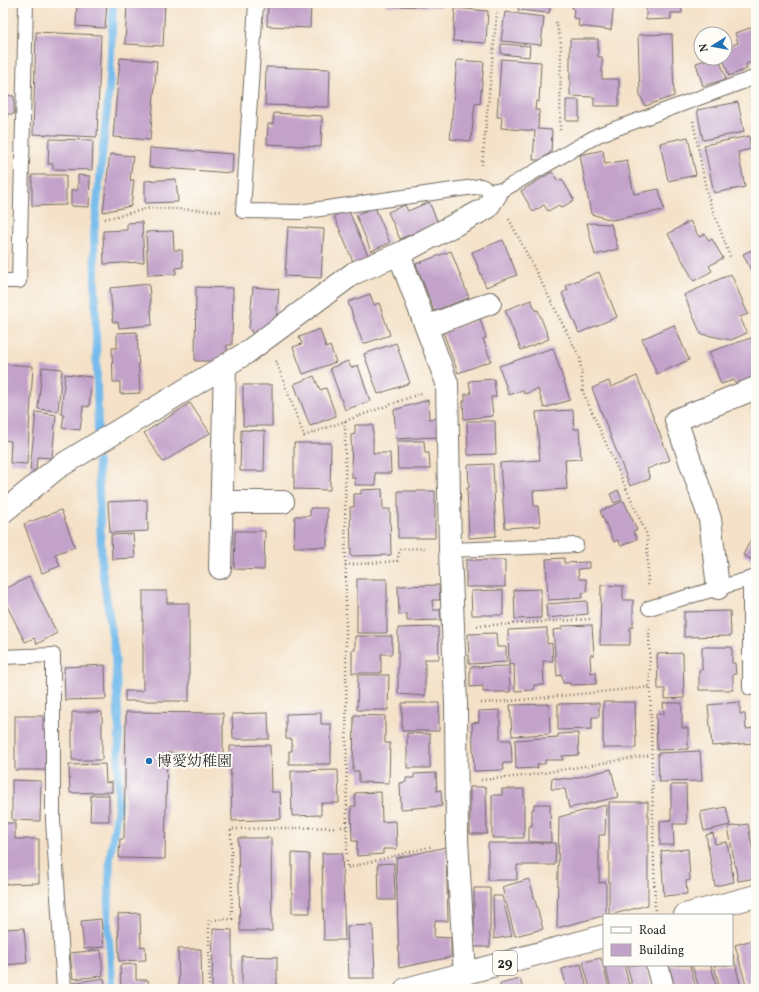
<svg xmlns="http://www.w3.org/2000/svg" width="759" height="992" font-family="Vollkorn,'Noto Serif JP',serif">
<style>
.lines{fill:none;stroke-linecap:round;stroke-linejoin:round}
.stream{stroke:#75bbec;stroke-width:8}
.building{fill:#c3a2ca}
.lane-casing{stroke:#716b62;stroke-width:16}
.street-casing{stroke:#716b62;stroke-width:24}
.primary-casing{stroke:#716b62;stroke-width:24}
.path{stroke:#716b62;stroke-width:2.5;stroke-dasharray:1 3;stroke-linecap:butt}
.lane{stroke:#fff;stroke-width:14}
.street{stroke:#fff;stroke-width:22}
.primary{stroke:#fff;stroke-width:22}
.poi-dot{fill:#1f6fb2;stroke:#fdfcf7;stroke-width:1.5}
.labels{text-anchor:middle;stroke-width:4;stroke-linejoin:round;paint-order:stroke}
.shield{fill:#fdfcf7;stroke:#6a6a68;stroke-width:1}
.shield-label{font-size:14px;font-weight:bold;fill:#2b2b2b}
.poi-label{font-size:15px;fill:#2b2b2b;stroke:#fdfcf7;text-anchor:start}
</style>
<rect width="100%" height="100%" fill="#fdfcf7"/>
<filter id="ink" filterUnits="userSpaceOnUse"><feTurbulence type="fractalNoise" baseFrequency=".025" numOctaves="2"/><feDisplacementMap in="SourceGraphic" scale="8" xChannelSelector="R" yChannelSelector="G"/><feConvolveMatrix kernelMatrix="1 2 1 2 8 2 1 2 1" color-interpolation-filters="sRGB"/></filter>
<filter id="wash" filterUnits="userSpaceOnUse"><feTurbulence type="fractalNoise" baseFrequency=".012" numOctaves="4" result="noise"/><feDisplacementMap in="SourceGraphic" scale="16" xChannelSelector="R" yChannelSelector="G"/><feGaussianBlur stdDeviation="0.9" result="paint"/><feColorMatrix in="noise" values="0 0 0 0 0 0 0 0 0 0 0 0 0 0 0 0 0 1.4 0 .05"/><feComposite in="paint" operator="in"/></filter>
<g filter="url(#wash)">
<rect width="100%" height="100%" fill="#f4e1c7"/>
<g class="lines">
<path class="stream" d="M98 432 94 233 110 79 113 3
M98 462 102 570 115 654 119 731 118 806 110 857 108 928 113 989"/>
</g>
<g id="blocks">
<path class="building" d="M77 3H107L105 28 76 26Z
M127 3H165L163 46 125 44Z
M268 3H311L310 28 267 26Z
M387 3H444V7L387 6Z
M519 3H551L549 13 518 10Z
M573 3H614L611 30 578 26 579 19 573 18 574 8H572Z
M646 3H681L682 13H671V19L646 20Z
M455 8 488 11 486 43 453 41Z
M505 12 544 17 541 45 501 41Z
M753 27 756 35V60L746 64 747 69 729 76 723 58H725V48L738 43 735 33Z
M36 32 101 35 97 137 33 134Z
M672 34 674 96 645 106 640 95 638 35Z
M570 39H598V57H602V79H619V106H594V97L570 96Z
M501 44 530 46 529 57 501 54Z
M120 58 157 61 150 140 113 137Z
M712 58H719L726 79 703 86 696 63Z
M501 59 541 62 539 102 536 101 535 110H539L538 129 552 130 551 152 540 160H533L535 131 501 128 502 117H497Z
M457 60 484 62 480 104 475 103 471 141 450 139Z
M266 67 330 69 329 107 265 105Z
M3 95 14 96V114H7V117H3Z
M566 100H579V121H566Z
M738 102 744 132 703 140 697 110Z
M274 113 322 116 321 147 267 144 268 124H273Z
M749 136 751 149 738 152 745 187 714 193 704 145Z
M688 137 696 175 668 181 660 143Z
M49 139 93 140 92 170 53 169V164H48Z
M150 148 233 154 232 173 149 167Z
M603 150 605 164 627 160 634 194 659 189 664 210 612 220 591 214 580 155Z
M3 152H6L5 178H3Z
M110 154 133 156 130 180H134L131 206 103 212Z
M552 172 558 181 562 179 574 200 561 208 559 205 548 211 544 205 533 212 521 191Z
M32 175H66V205L32 206Z
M78 175 90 176 89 207 71 206V190H78Z
M176 179 178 202 145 203V181Z
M429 202 438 223 400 239 388 212 405 205 408 211Z
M375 207 390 243 371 251 356 215Z
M348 209 369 258 354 264 334 216Z
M690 221 699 237 705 234 709 241 712 239 723 258 709 266 712 271 694 281 668 234Z
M142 222 144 262 104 264 103 231 127 230V223Z
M587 223 611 224 618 249 595 255Z
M288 227 324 229 321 278 285 276Z
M173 231 174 250H182L183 267 176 268V274L148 275 146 232Z
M3 233H6V272H3Z
M503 240 517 275 486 287 472 252Z
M756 248V281L743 254Z
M451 251 469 298 434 311 416 264Z
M599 272 617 317 579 333 562 293 568 290 566 285Z
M731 274 748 314 740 317 747 333 731 340 701 334 684 295Z
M149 284 152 325 119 328 118 322H113L110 288Z
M196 287 233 288 232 345H227V352L215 361H195Z
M253 287 279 289 276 321 254 335 249 328Z
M370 294 374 305 379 303 390 335 363 344 348 302Z
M531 300 536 311 538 310 549 339 521 350 505 310Z
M480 319 486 338 483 339 491 361 458 373 443 332Z
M674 325 689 360 657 374 642 339Z
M320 329 326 348 330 346 336 362 303 374 293 347 302 344 299 337Z
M137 332 140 393 120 394V382H113L112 348H117V333Z
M751 338 756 351V377L736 384 734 380 721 384 709 352Z
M396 343 410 383 378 394 364 354Z
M553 348 570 400 544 408 538 389 524 394 523 390 509 395 499 366Z
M348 361 351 368 358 365 370 401 345 410 330 368Z
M5 364 33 366 27 464 10 463 11 441 3 440V394Z
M42 367 62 369 58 411 38 409Z
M65 374 92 377 89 407 83 406 80 430 62 428 64 414H61Z
M314 376 320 390 326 388 336 416 310 426 294 384Z
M637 376 670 460 647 469 650 479 630 486 592 388 609 381 611 387Z
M494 379 496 397H491L493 416 464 419 463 401H465V394H471L469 381Z
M243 385H272V426H243Z
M428 400 429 419 438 418V437L396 439 394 410Z
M190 403 210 433 163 462 144 433Z
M573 410 574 429H579L581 459 565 460 567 489 533 491 534 506H538L540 526 505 528 500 463 540 460 536 412Z
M36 412 56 415 52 458 37 457 36 471 30 470Z
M467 421H495L496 454 468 455Z
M355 425H373V453H390L391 473H375L376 485H355V478H352L351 435 355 434Z
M241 430 265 431 264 471H240Z
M397 441H424L425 453H429L430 469H398Z
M294 443H331L330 490 294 489Z
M493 464 496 536 469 538 467 488H469L468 465Z
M382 489 383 509H390L391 555 351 556 350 507H354V494H361V490Z
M618 490 622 500 614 503 610 494Z
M398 491H435V538H398Z
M147 500 148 531 110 533 108 502Z
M624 501 637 530 633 531 637 539 621 546 618 540 614 542 600 511Z
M310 508H327V547H294L295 516H310Z
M61 510 75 547 55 554 60 566 42 573 24 524Z
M756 529V562L743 555Z
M235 531H265L264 570 234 569Z
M133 534 135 558 112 559 111 535Z
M564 558V563L589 562V568L578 569 579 579H586L587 592 582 593V598L548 600 546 559Z
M466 560H505V587H466Z
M29 577 57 633 37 644 34 638 25 642 3 598V590Z
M357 579H387V633H357Z
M439 585 440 600H432L433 610H440L441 620 407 621V614L399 615 398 586Z
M601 585 623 586V600H633V627L630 628V645H600Z
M541 589V618L515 619 514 590Z
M503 590V615H472L471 591Z
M143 591H167V603H189V701H125V691H143Z
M587 601 588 614 547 618 546 604Z
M730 611 731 636 684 637V612Z
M592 625 594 655H590L591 673 596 672V684L570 685V683H563L562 675 557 676 553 630 562 629V626Z
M438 627 439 659H425V696L398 694V628Z
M547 628V644L552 643 553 661H543L544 685H534V690L515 691 514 664 509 665 508 630Z
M496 633 497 647H506V662L469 664 468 634Z
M355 636H392V654H381V673H352V650H355Z
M702 647H732V663H735L736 674H733V690H699V670H702Z
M683 653 684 698 665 699V689H658L657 654Z
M105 665 106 699 65 700 64 667Z
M509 666 510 692H483V686L470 687V667Z
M358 675H389L388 710H357Z
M603 702H635L636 748H603Z
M740 702V714H745L746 729 754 728 755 743 712 746 708 705Z
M402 703H439V731H402Z
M599 703V717H592V729L558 730V704Z
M663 703H682V728H688V749L657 750 656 714H664Z
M549 704 550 734 512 736 510 705Z
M500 710V740H511L512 763H503L504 770 474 771 472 723 479 722V711Z
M72 712H102V760H72Z
M126 712 223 713V754L167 753 165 859 119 858 120 839H124Z
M268 713 269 739H233L232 714Z
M321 713V724H331V764H289V751H292V739H286V714Z
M354 715 385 716V743H390L389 783 359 782V771H353Z
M15 716H43V730H47V770H15Z
M407 733 430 734V768H407Z
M578 733 579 755 562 756 563 760H545V764H537L538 768 516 769 515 740 558 737V734Z
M270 745 271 792H280L281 819 232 821 230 746Z
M700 751 702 781 659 782 658 753Z
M105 764 106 783 112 782V792L70 793 69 765Z
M611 769 618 797 569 808 565 789H551L552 778 571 779Z
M338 770 339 803H321V815L292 816 291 771Z
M436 773 437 791 441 790 442 806 401 809 400 783 406 782V778H414V774Z
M12 780 41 781 40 821 12 820Z
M671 785H686L687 824H673L674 845H660V821L671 820Z
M470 787H486L487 834H470Z
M502 789H524V838H492V795H502Z
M381 792 382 822 396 821 397 849H383V854L357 856V841H352L351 806H356L355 793Z
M91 795H109V821H90Z
M609 802H648V905L610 915H609Z
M534 804H550L551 842H529V826H532V809H534Z
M606 805 605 835H599V883L606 882V915L557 928 559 817Z
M726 807 730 825 704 831 700 812Z
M3 823H15V839H39V883L3 884Z
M748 824 756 869V878L738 881 728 827Z
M713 833 715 844 727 842 734 882 715 886 706 835Z
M238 838H271L272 931H240Z
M488 843H556L555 865H517V880H488Z
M446 847 448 921H435L434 937 451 938V957L399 968 396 858Z
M688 849 690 880 686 881 687 894 664 896 661 851Z
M292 853 309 854 310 913H292Z
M322 853H342L345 940H324Z
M394 863 395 900H379L378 864Z
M529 879 543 929 515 936 502 887Z
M474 888H490V947H474Z
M493 896H502L512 936 494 939Z
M140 913 141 947 145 946 146 960 119 961 118 914Z
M101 919 104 947 84 949 81 921Z
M373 925 375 978H349L347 926Z
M24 928 27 963 3 965V929Z
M213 929 232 930V989H212Z
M756 939V987L747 989 735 945Z
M178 949H201L202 989H179Z
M101 950 103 976 73 979 70 953Z
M733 954 741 989H720L714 965H732Z
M242 956 277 957V989H247V987H242Z
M601 958 609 989H590L583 962Z
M136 964V980H148L149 989H121L120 965Z
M581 964 587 989H567L562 969Z
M605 965H624L630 989H611Z
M627 965H645L652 989H633Z
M669 965H690L696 989H675Z
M692 965H711L717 989H699Z
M104 978 106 989H73L72 983Z
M520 979 523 989H501L500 984Z"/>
</g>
</g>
<g filter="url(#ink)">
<use href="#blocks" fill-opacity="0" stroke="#716b62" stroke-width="1"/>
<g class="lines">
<defs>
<path id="lane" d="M256 3 243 211 299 212 481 186 496 194 598 135 756 77
M3 281H19L26 3
M450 550 576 545
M649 608 756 577
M3 657 53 655V821L64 989
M750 688V579"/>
<path id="street" d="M399 254 447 383 450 550 456 704 457 840 465 974
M426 327 490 303
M222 502H283
M3 512 57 468 246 353 354 273 399 254 487 208 496 194
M220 568 225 366
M718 588 710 519 676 420 756 388
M657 965 663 989"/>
<path id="primary" d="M685 915 756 896
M406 989 604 936"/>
</defs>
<use href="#lane" class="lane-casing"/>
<use href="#street" class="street-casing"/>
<use href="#primary" class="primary-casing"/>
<path class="path" d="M556 22 561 41 560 133
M751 100 756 123
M693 121 707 194 731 259
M482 165 497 13
M105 219 150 208 222 211
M509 219 580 358 583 392 647 535 648 588
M276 361 304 436 422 393
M345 421 347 868 433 846
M345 565 397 561 400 549 425 548
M477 626 591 619
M649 629 655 915
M481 703 510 701 649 687
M481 780 524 776 651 755
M209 989V920L232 919 231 829 347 827"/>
<use href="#lane" class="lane"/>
<use href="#street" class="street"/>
<use href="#primary" class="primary"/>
</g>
</g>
<circle class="poi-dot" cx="149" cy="761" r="4"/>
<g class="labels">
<rect class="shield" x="493" y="951" width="24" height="24" rx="3"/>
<g class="shield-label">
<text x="505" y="968">29</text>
</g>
<g class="poi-label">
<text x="157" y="766">博愛幼稚園</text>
</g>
</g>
<rect width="759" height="992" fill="none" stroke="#fdfcf7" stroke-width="16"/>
<rect x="603" y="914" width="130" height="52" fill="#fdfcf7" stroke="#a9a8a5"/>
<rect x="611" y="927" width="20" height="6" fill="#ffffff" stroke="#a9a8a5"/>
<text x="639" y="934" font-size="12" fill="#2b2b2b">Road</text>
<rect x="611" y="944" width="20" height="12" fill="#c3a2ca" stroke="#a9a8a5"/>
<text x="639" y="954" font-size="12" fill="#2b2b2b">Building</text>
<g transform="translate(713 46) rotate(259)"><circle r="19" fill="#fdfcf7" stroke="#a9a8a5"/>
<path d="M0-3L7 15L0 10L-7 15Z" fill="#1f6fb2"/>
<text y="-6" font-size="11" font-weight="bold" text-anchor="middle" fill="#2b2b2b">N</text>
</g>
</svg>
